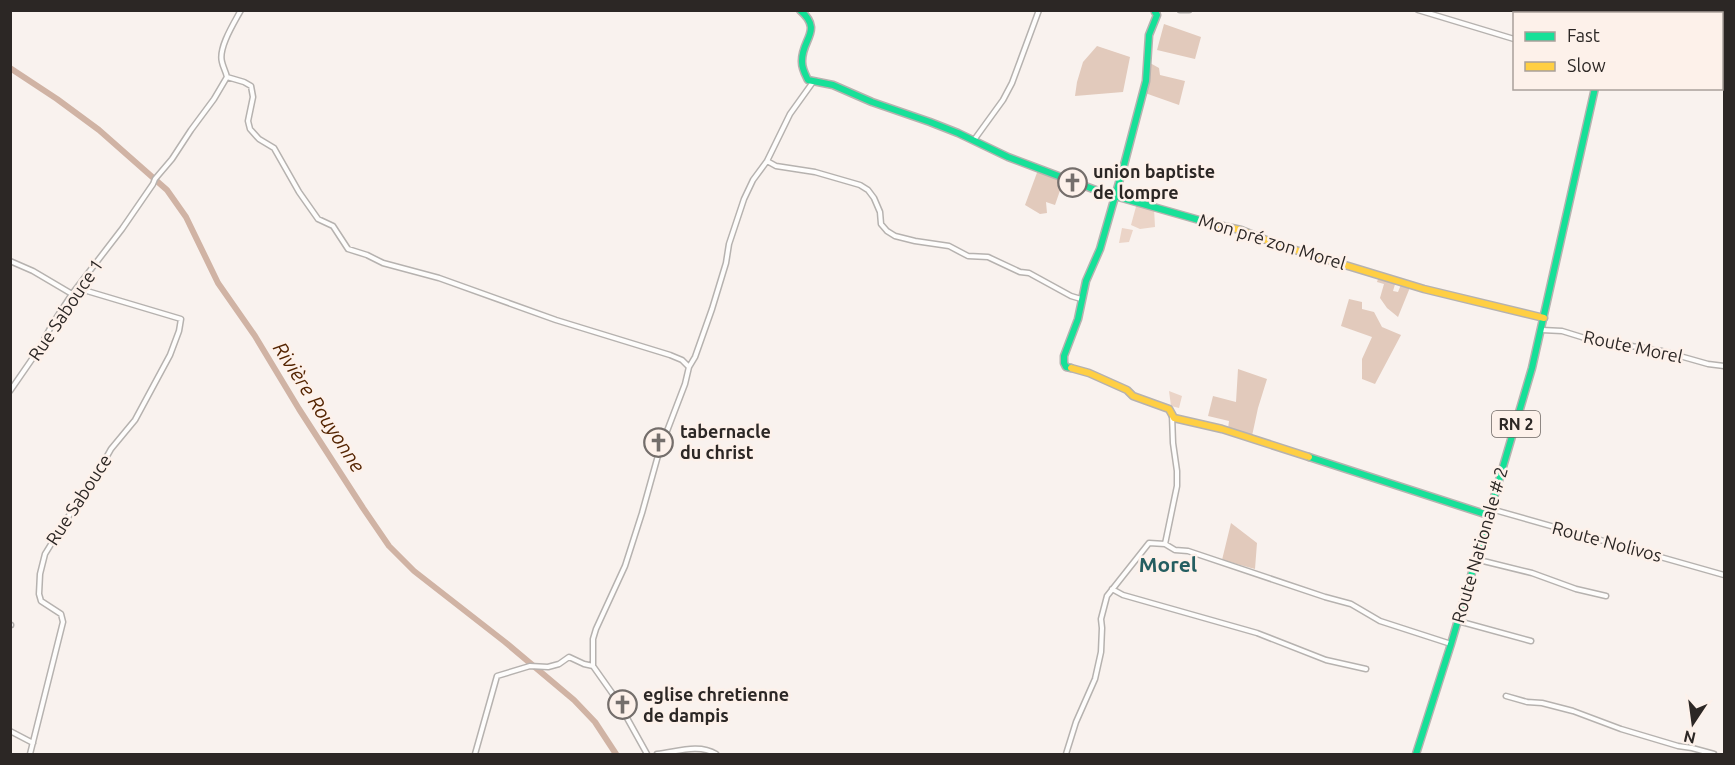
<svg xmlns="http://www.w3.org/2000/svg" width="1735" height="765" font-family="Ubuntu,sans-serif">
<style>
.green{fill:#ebd4c7}
.forest{fill:#e2cabc}
.lines{fill:none;stroke-linecap:round;stroke-linejoin:round}
.river{stroke:#d0b3a4;stroke-width:6}
.street-casing{stroke:#b6b2af;stroke-width:7}
.fast-casing{stroke:#b6b2af;stroke-width:9}
.slow-casing{stroke:#b6b2af;stroke-width:9}
.street{stroke:#fefdfc;stroke-width:4}
.fast{stroke:#16e098;stroke-width:6}
.slow{stroke:#ffcf43;stroke-width:6}
.labels{text-anchor:middle;stroke-width:5;stroke-linejoin:round;paint-order:stroke}
.shield{fill:#fdf1ea;stroke:#6b6460;stroke-width:1.5}
.shield-label{font-size:16px;font-weight:bold;fill:#2c2725}
.poi-label{font-size:18px;font-weight:bold;fill:#2c2725;stroke:#fdf1ea;text-anchor:start}
.street-label{font-size:18px;fill:#2c2725;stroke:#fdf1ea}
.water-label{font-size:20px;font-style:italic;fill:#542401;stroke:#fdf1ea}
.quarter-label{font-size:21px;font-weight:bold;fill:#245e61;stroke:#fdf1ea}
</style>
<rect width="100%" height="100%" fill="#f9f2ee"/>
<path class="green" d="M1137 203 1154 208 1155 227 1140 229 1131 225Z
M1122 228 1133 230 1129 242 1119 243Z
M1169 391 1182 396 1179 408 1171 406Z"/>
<path class="forest" d="M1164 24 1201 37 1195 59 1157 50Z
M1097 46 1130 57 1123 92 1075 96 1077 82 1083 62Z
M1150 63 1159 68 1160 75 1185 81 1179 105 1145 93Z
M1038 170 1064 179 1055 205 1046 202 1047 213 1040 214 1025 205Z
M1379 276 1396 281 1393 291 1398 292 1402 282 1411 285 1398 317 1387 308 1380 298 1384 284 1377 282Z
M1349 299 1362 302V309L1374 312 1382 327 1401 335 1375 384 1362 379V359L1372 337 1341 326Z
M1238 369 1267 379 1258 408 1252 436 1228 429 1229 421 1208 416 1213 396 1236 402Z
M1231 523 1257 543 1255 569 1222 560Z"/>
<g class="lines">
<path class="river" d="M10 68 57 99 99 130 167 190 186 217 218 283 255 336 299 409 363 508 389 546 414 571 505 642 574 700 595 722 616 754"/>
<defs>
<path id="street" d="M1180 10H1189
M1418 10 1514 39
M227 77 244 82 251 86 253 97 248 121 250 129 259 139 274 148 299 192 318 219 333 226 348 249 367 255 383 263 439 278 556 320 670 355 682 360 689 367
M974 140 1003 100 1012 83 1039 10
M767 161 776 166 815 172 860 185 868 190 874 198 880 212 881 224 887 231 895 236 915 241 949 246 968 256 988 257 1020 272 1029 273 1071 296 1081 299
M10 261 33 271 72 294
M1542 330 1562 331 1588 339 1662 351 1708 364 1724 366
M10 391 39 349 53 323 72 294 122 229 153 184 155 179 172 159 191 130 214 99 227 77C226 72 223 67 222 62 218 48 234 23 241 10
M1491 509 1724 575
M1165 544 1177 486V471L1173 443 1172 415
M1475 559 1532 573 1576 589 1606 596
M1112 589 1123 595 1257 633 1326 660 1366 669
M1458 621 1531 641
M10 625H11
M1506 696 1527 702 1542 703 1573 711 1621 729 1678 746 1692 748 1714 754
M10 731 33 743
M30 754 63 622 61 614 41 601 39 594 40 574 45 554 66 520 93 481 111 449 135 420 170 355 179 331 181 319 77 288
M475 754 497 676 530 666 548 667 559 664 569 657 584 664 593 666
M647 754 617 700 593 666V639L596 629 625 566 642 513 659 452 685 384 689 367 695 357 712 309 726 263 729 244 744 199 753 180 767 161 790 114 813 82
M657 754C676 752 699 743 716 754
M1066 754 1076 722 1095 679 1101 652 1102 628 1101 619 1107 596 1149 543 1165 544 1175 550 1188 551 1325 597 1351 604 1380 621 1451 644"/>
<path id="fast" d="M800 10C824 31 801 39 802 62 802 69 805 74 808 80L833 85 872 102 930 122 958 133 1008 157 1101 192 1213 224
M1614 14 1615 10
M1071 368 1066 367 1064 363V356L1078 319 1086 281 1100 249 1124 165 1146 81 1149 35 1157 15 1155 12 1157 10
M1309 457 1488 515
M1416 754 1451 644 1532 368 1595 88"/>
<path id="slow" d="M1213 224 1241 230 1279 245 1424 289 1544 318
M1071 368 1089 373 1127 390 1133 396 1169 409 1174 418 1222 429 1309 457"/>
</defs>
<use href="#street" class="street-casing"/>
<use href="#fast" class="fast-casing"/>
<use href="#slow" class="slow-casing"/>
<use href="#street" class="street"/>
<use href="#fast" class="fast"/>
<use href="#slow" class="slow"/>
</g>
<defs>
<symbol id="church-ring" viewBox="-11 -11 22 22"><circle r="9.5" fill="#fdf1ea" stroke="#746e6b" stroke-width="1.5"/><path d="M-1.2-6h2.4v3.5h3.3v2.4h-3.3V6h-2.4V-.1h-3.3v-2.4h3.3Z" fill="#746e6b"/></symbol>
</defs>
<g fill-rule="evenodd">
<use href="#church-ring" x="1056" y="166" width="33" height="33"/>
<use href="#church-ring" x="642" y="426" width="33" height="33"/>
<use href="#church-ring" x="606" y="688" width="33" height="33"/>
</g>
<g class="labels">
<rect class="shield" x="1492" y="411" width="48" height="26" rx="4.5"/>
<g class="shield-label">
<text x="1516" y="430">RN 2</text>
</g>
<g class="poi-label">
<text x="1093" y="178">union baptiste<tspan x="1093" dy="21">de lompre</tspan></text>
<text x="680" y="438">tabernacle<tspan x="680" dy="21">du christ</tspan></text>
<text x="643" y="701">eglise chretienne<tspan x="643" dy="21">de dampis</tspan></text>
</g>
<g class="street-label">
<text transform="translate(1272 242) rotate(17)" y="6">Mon pré zon Morel</text>
<text transform="translate(66 310) rotate(-56)" y="6">Rue Sabouce 1</text>
<text transform="translate(1633 347) rotate(12)" y="6">Route Morel</text>
<text transform="translate(79 500) rotate(-57)" y="6">Rue Sabouce</text>
<text transform="translate(1607 542) rotate(15)" y="6">Route Nolivos</text>
<text transform="translate(1480 545) rotate(-74)" y="6">Route Nationale # 2</text>
</g>
<g class="water-label">
<text transform="translate(319 407) rotate(57)" y="7">Rivière Rouyonne</text>
</g>
<g class="quarter-label">
<text x="1168" y="572">Morel</text>
</g>
</g>
<rect width="1735" height="765" fill="none" stroke="#2c2725" stroke-width="24"/>
<rect x="1513" y="12" width="210" height="78" fill="#fdf1ea" stroke="#a9a09b" stroke-width="1.5"/>
<rect x="1525" y="32" width="30" height="9" fill="#16e098" stroke="#a9a09b" stroke-width="1.5"/>
<text x="1567" y="42" font-size="18" fill="#2c2725">Fast</text>
<rect x="1525" y="62" width="30" height="9" fill="#ffcf43" stroke="#a9a09b" stroke-width="1.5"/>
<text x="1567" y="72" font-size="18" fill="#2c2725">Slow</text>
<g transform="translate(1693 723) rotate(193)" stroke="#fdf1ea" stroke-width="4.5" paint-order="stroke">
<path d="M0-4.5L10 22L0 15L-10 22Z" fill="#2c2725"/>
<text y="-9" font-size="16" font-weight="bold" text-anchor="middle" fill="#2c2725">N</text>
</g>
</svg>
